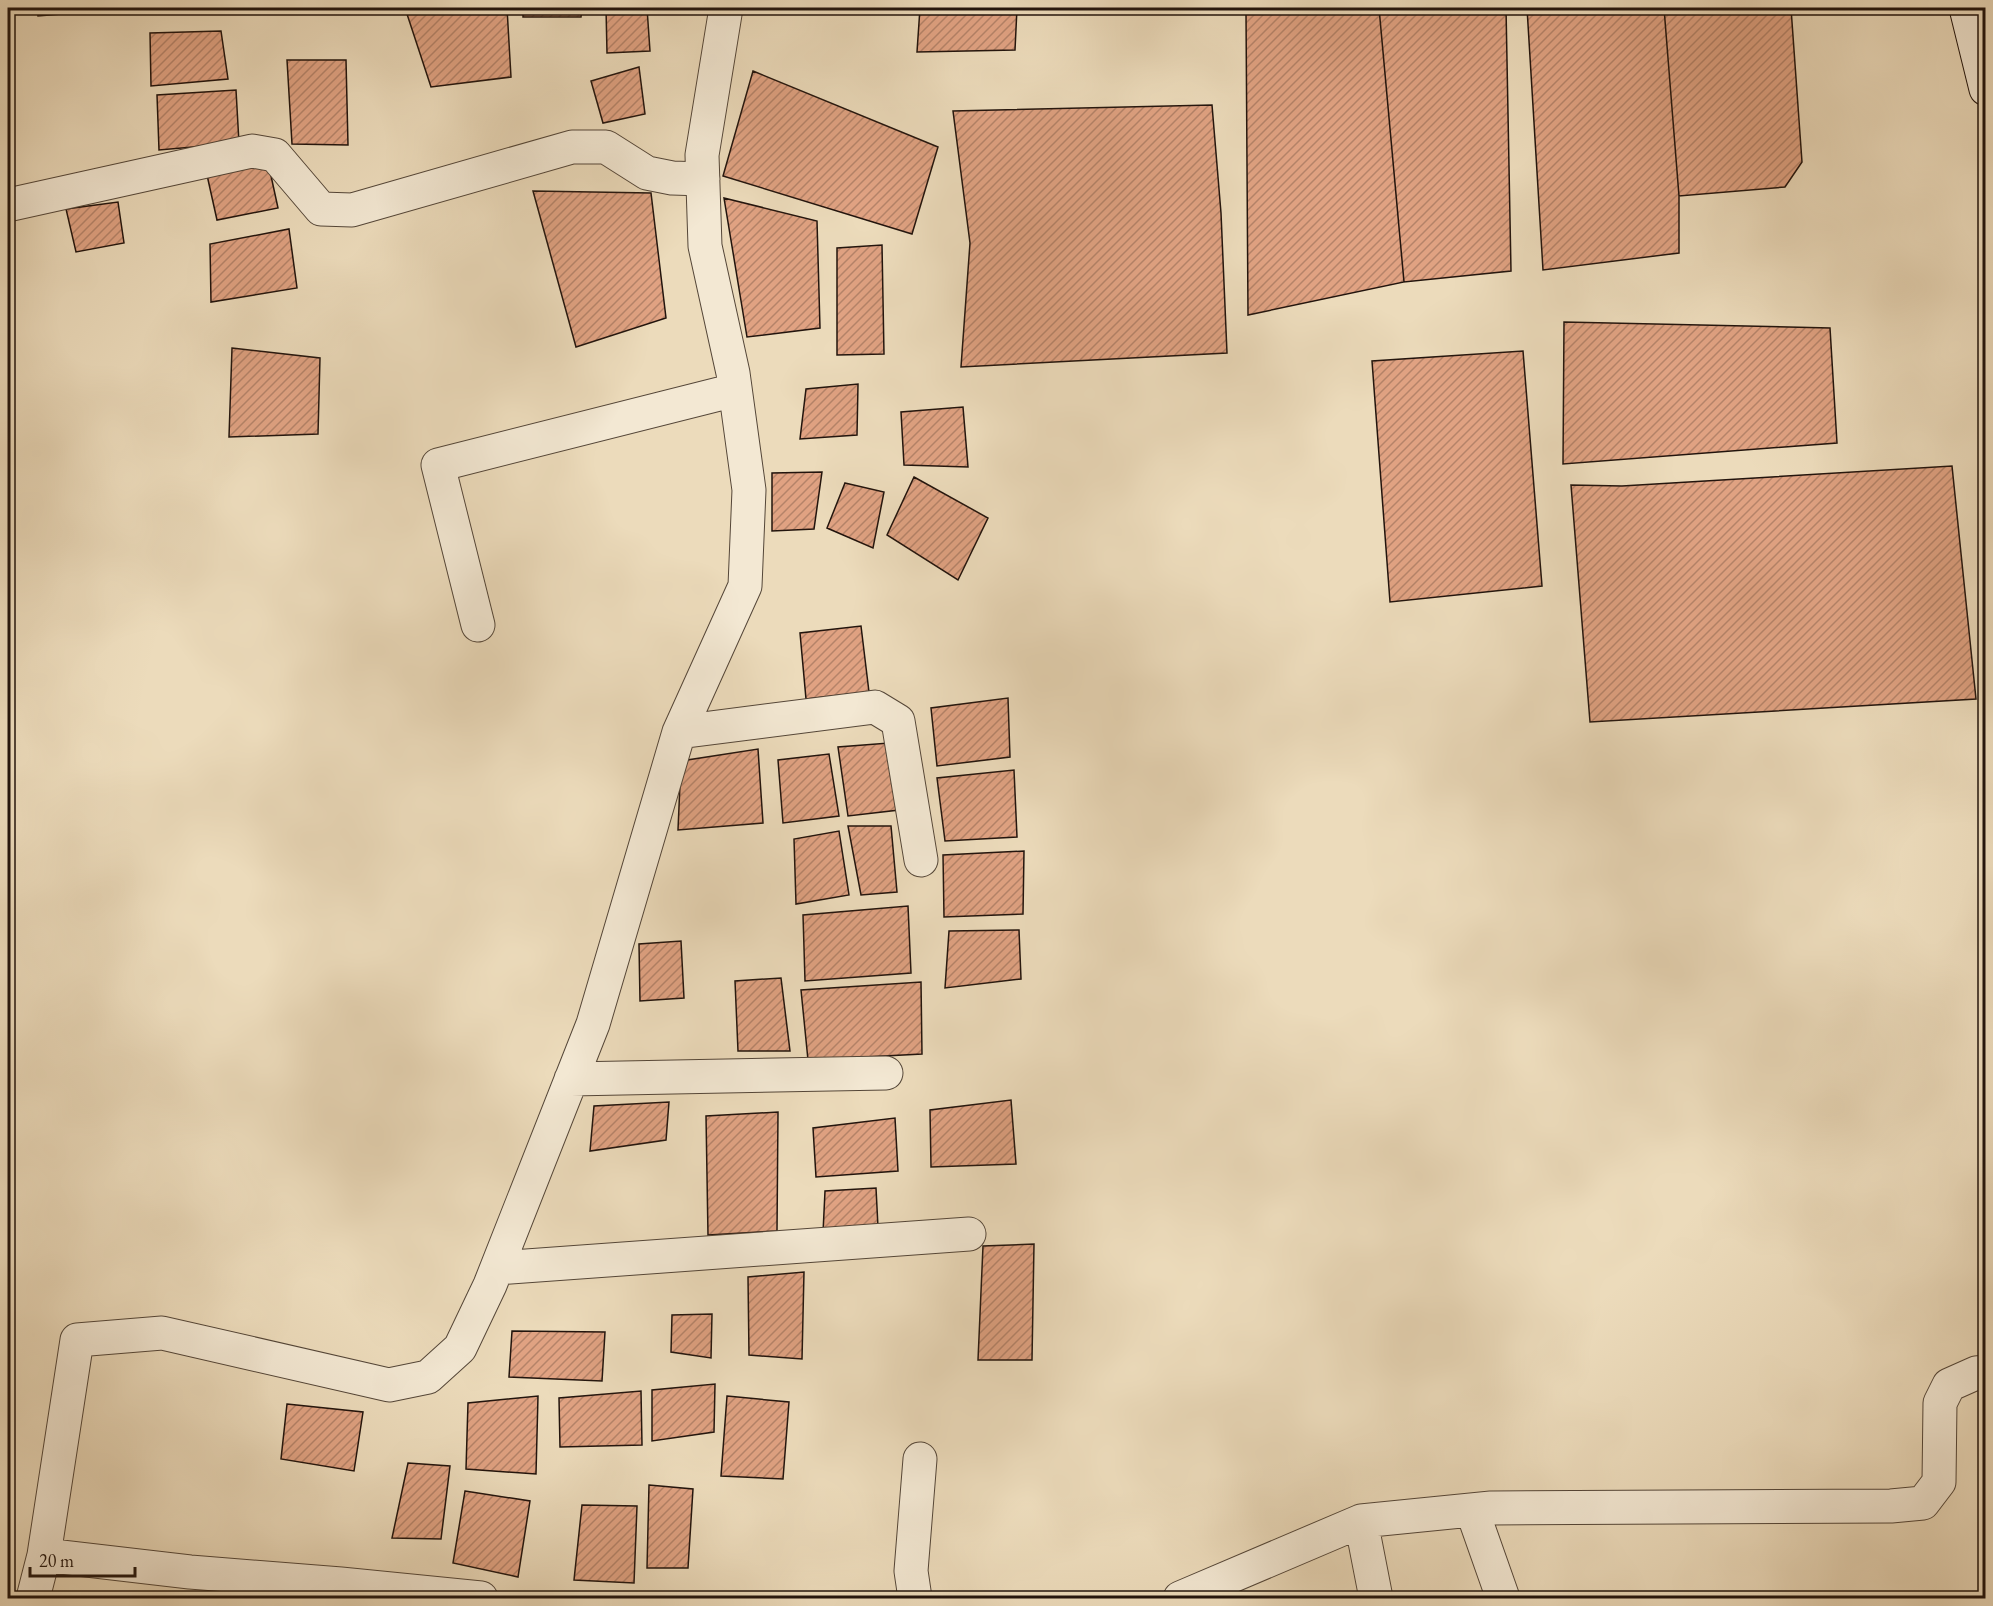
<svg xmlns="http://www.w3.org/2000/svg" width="1993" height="1606" font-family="'EB Garamond',serif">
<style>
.building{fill:url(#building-hatch);stroke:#22140d;stroke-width:1.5}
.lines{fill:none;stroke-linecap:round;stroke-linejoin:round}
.street-casing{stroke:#544638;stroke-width:35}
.secondary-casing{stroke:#22140d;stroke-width:35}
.street{stroke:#f3e8d3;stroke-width:33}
.secondary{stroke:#f3e8d3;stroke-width:33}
</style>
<defs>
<pattern id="building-hatch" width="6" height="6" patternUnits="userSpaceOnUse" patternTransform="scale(1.5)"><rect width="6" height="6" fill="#e0a282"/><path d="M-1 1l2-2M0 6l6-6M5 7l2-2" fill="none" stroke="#b58369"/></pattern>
</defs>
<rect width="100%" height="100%" fill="#ecdbbb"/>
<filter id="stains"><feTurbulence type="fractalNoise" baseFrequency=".00333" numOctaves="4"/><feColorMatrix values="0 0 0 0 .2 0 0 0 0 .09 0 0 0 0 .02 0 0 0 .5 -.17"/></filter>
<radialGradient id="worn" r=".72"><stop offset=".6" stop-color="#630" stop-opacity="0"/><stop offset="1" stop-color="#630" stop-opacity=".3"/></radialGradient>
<path class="building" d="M37 8H110V10L38 16Z
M405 8H507L511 77 431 87Z
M523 8H582L581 17H523Z
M606 8H647L650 51 607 53Z
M920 8H1017L1015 50 917 52Z
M1288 8H1379L1404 282 1248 315 1246 13Z
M1379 8H1506L1511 271 1404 282Z
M1527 8H1664L1679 196V253L1543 270Z
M1664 8H1791L1802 162 1785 187 1679 196Z
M221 31 228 79 151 86 150 33Z
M287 60H346L348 145 292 144Z
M639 67 645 114 603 123 591 81Z
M753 71 938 147 912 234 723 176Z
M236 90 239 143 159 150 157 95Z
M1212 105 1221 213 1227 353 961 367 970 243 953 111Z
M268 162 278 208 217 220 207 175Z
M533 191 651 193 666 318 576 347Z
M724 198 817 221 820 328 747 337Z
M118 202 124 243 76 252 66 209Z
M289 229 297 288 211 302 210 244Z
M882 245 884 354 837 355V248Z
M1564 322 1830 328 1837 443 1563 464Z
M232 348 320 358 318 434 229 437Z
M1523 351 1542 586 1390 602 1372 361Z
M858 384 857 435 800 439 806 389Z
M963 407 968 467 904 465 901 412Z
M1952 466 1976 699 1590 722 1571 485 1622 486Z
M822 472 814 529 772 531V473Z
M914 477 988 518 958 580 887 535Z
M845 483 884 492 873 548 827 528Z
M861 626 869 692 806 699 800 633Z
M1008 698 1010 757 937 766 931 708Z
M889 743 899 810 848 816 838 747Z
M758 749 763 823 678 830 681 761Z
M829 754 839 816 783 823 778 760Z
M1014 770 1017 837 945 841 937 778Z
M848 826H891L897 892 861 895Z
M839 831 849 895 796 904 794 839Z
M1024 851 1023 914 944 917 943 855Z
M908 906 911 973 805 981 803 915Z
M1019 930 1021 979 945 988 949 931Z
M681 941 684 998 640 1001 639 944Z
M781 978 790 1051H738L735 981Z
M921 982 922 1054 808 1060 801 990Z
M1011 1100 1016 1164 931 1167 930 1110Z
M669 1102 666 1140 590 1151 594 1106Z
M778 1112 777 1231 708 1235 706 1116Z
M895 1118 898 1171 816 1177 813 1128Z
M876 1188 878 1227 823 1233 825 1191Z
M1034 1244 1032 1360H978L983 1246Z
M804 1272 802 1359 749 1355 748 1277Z
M712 1314 711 1358 671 1352 672 1315Z
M512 1331 605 1332 602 1381 509 1377Z
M715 1384 714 1432 652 1441V1390Z
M641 1391 642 1445 560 1447 559 1398Z
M538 1396 536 1474 466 1469 468 1403Z
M727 1396 789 1402 783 1479 721 1476Z
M287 1404 363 1412 354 1471 281 1459Z
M408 1463 450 1466 441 1539 392 1538Z
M649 1485 693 1489 688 1568H647Z
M465 1491 530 1501 518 1577 453 1563Z
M582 1505 637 1506 634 1583 574 1580Z"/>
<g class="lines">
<defs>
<path id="street" d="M8 205 252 151 275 155 321 209 352 210 572 147H606L647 173 672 178 703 179
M478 625 438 465 735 390
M679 732 875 707 898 721 921 860
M571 1079 886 1073
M497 1268 969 1234
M1472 1510 1503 1598
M1361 1521 1376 1598
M44 1555 190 1572 341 1584 481 1598
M33 1598 44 1555 77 1340 162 1333 389 1385 428 1377 460 1348 490 1285 593 1024 679 732 745 586 749 490 733 373 705 246 702 155 726 8
M915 1598 911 1571 920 1459
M1180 1598 1361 1521 1491 1508 1891 1506 1923 1503 1939 1482 1940 1403 1949 1385 1976 1373 1986 1372"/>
<path id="secondary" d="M1966 8 1986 89"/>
</defs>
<use href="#street" class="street-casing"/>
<use href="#secondary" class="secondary-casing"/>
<use href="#street" class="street"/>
<use href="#secondary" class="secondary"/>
</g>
<rect width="1993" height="1606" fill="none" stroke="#ecdbbb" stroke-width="30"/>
<rect x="9" y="9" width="1975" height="1588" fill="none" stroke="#22140d" stroke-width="3"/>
<rect x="15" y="15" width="1963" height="1576" fill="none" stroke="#22140d" stroke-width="1.5"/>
<path d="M30 1567v9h105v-9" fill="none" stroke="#22140d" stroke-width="3"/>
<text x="39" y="1567" font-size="18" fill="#22140d" stroke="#f3e8d3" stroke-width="4.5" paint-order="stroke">20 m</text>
<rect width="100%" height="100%" filter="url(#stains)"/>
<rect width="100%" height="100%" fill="url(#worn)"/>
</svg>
